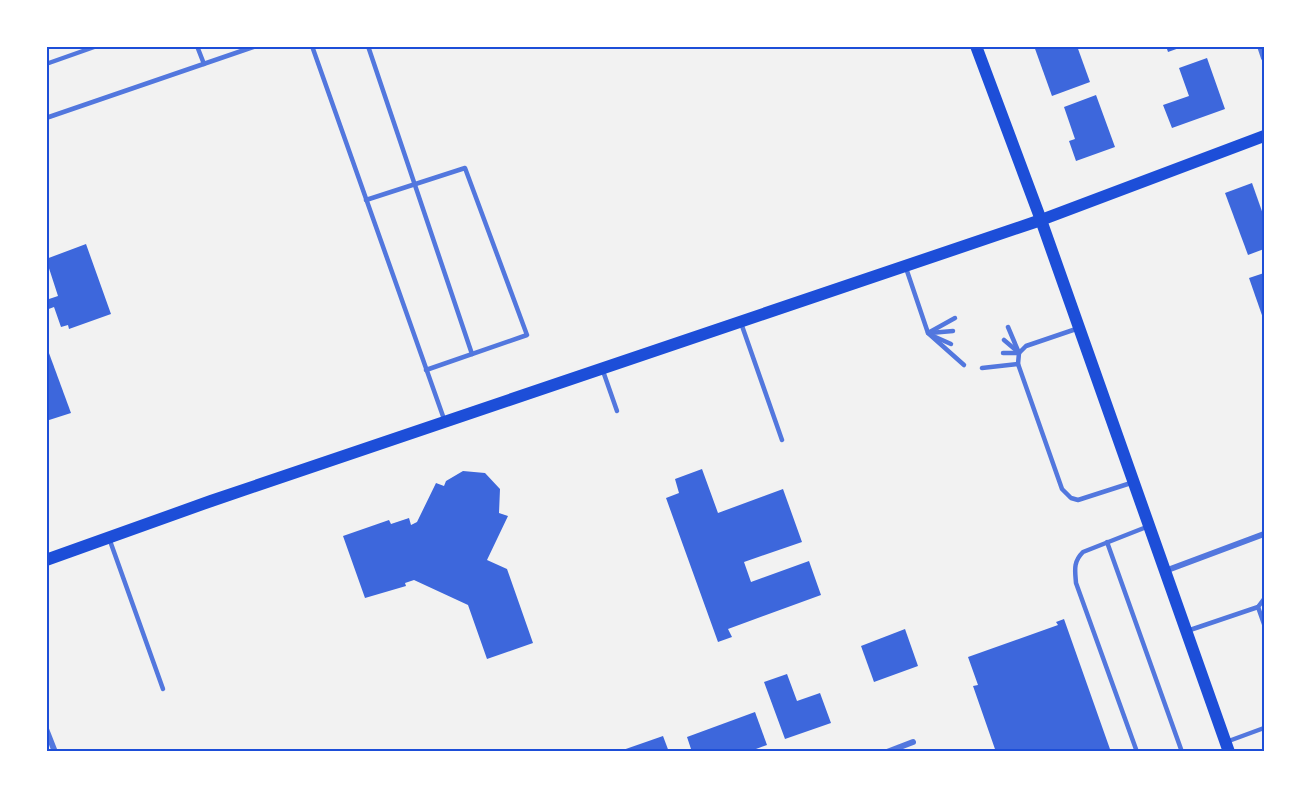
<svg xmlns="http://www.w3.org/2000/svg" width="1311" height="798" viewBox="0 0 1311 798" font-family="Roboto,sans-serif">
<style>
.building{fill:#3d67dc}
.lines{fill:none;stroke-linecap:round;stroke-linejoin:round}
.service{stroke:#5277de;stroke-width:4.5}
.minor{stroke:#5277de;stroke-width:6}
.secondary{stroke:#1d4ed8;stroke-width:12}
.neatline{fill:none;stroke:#1d4ed8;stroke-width:2}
</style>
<rect width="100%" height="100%" fill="#f2f2f2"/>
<g class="building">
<path d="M 1034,46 L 1077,46 L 1090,82 L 1052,96 Z"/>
<path d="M 1166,46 L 1182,46 L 1182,47 L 1168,52 Z"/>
<path d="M 1207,58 L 1225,109 L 1172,128 L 1163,105 L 1189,96 L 1179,68 Z"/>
<path d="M 1096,95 L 1115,147 L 1076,161 L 1069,141 L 1075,139 L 1064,107 Z"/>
<path d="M 1252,183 L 1264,217 L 1264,249 L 1248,255 L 1225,193 Z"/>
<path d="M 86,244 L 111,314 L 69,329 L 68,325 L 61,327 L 54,307 L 46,310 L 46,300 L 58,296 L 46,259 Z"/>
<path d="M 1264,273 L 1264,321 L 1249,278 Z"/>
<path d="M 46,345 L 71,413 L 46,421 Z"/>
<path d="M 702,469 L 718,513 L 783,489 L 802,542 L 744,562 L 751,582 L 809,561 L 821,595 L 728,629 L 732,637 L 718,642 L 666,498 L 679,493 L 675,479 Z"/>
<path d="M 463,471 L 485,473 L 500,489 L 499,513 L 508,516 L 487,560 L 507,569 L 533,643 L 487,659 L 468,605 L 414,580 L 405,583 L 406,586 L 365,598 L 343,536 L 389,520 L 391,524 L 409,518 L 411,525 L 417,522 L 436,483 L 444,486 L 446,481 Z"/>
<path d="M 1064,619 L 1111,752 L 996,752 L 973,686 L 978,685 L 968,657 L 1058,625 L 1056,622 Z"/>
<path d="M 905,629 L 918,666 L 874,682 L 861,646 Z"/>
<path d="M 787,674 L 797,701 L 820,693 L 831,723 L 785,739 L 764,682 Z"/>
<path d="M 755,712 L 767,745 L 748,752 L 692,752 L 687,737 Z"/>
<path d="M 663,736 L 669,752 L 620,752 L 620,751 Z"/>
</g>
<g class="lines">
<g class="service">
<path d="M 197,46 L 204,64"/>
<path d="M 312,46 L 444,419"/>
<path d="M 368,46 L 472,354"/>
<path d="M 46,64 L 97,46"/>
<path d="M 46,118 L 256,46"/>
<path d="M 366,200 L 465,168 L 527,335 L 426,370"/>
<path d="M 906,268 L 928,333 L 964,365"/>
<path d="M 741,323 L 782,440"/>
<path d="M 1008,327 L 1019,353"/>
<path d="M 1079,328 L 1026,346 L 1019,353 L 1018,364 L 1062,489 L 1071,498 L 1078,500 L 1134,482"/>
<path d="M 928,333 L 955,318"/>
<path d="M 930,333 L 953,331"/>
<path d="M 933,336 L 951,344"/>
<path d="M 1004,340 L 1017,351"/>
<path d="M 1003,353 L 1018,353"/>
<path d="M 982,368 L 1018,364"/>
<path d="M 603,371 L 617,411"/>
<path d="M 109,538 L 163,689"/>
<path d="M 1107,542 L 1182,752"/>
<path d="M 1258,607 L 1264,599"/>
<path d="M 1187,631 L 1258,607 L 1264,624"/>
<path d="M 1226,742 L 1264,728"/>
<path d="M 1137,752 L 1076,583 C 1075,570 1073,562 1083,552 L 1149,526"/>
</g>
<g class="minor">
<path d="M 1260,46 L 1264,58"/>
<path d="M 1165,571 L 1264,534"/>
<path d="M 46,729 L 55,752"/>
<path d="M 887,752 L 913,742"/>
</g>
<g class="secondary">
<path d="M 976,46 L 1041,220 L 1229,752"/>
<path d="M 46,560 L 211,501 L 1041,220 L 1264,136"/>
</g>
</g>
<rect width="1311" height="798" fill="none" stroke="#ffffff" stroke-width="96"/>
<rect x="48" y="48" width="1215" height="702" class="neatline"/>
</svg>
